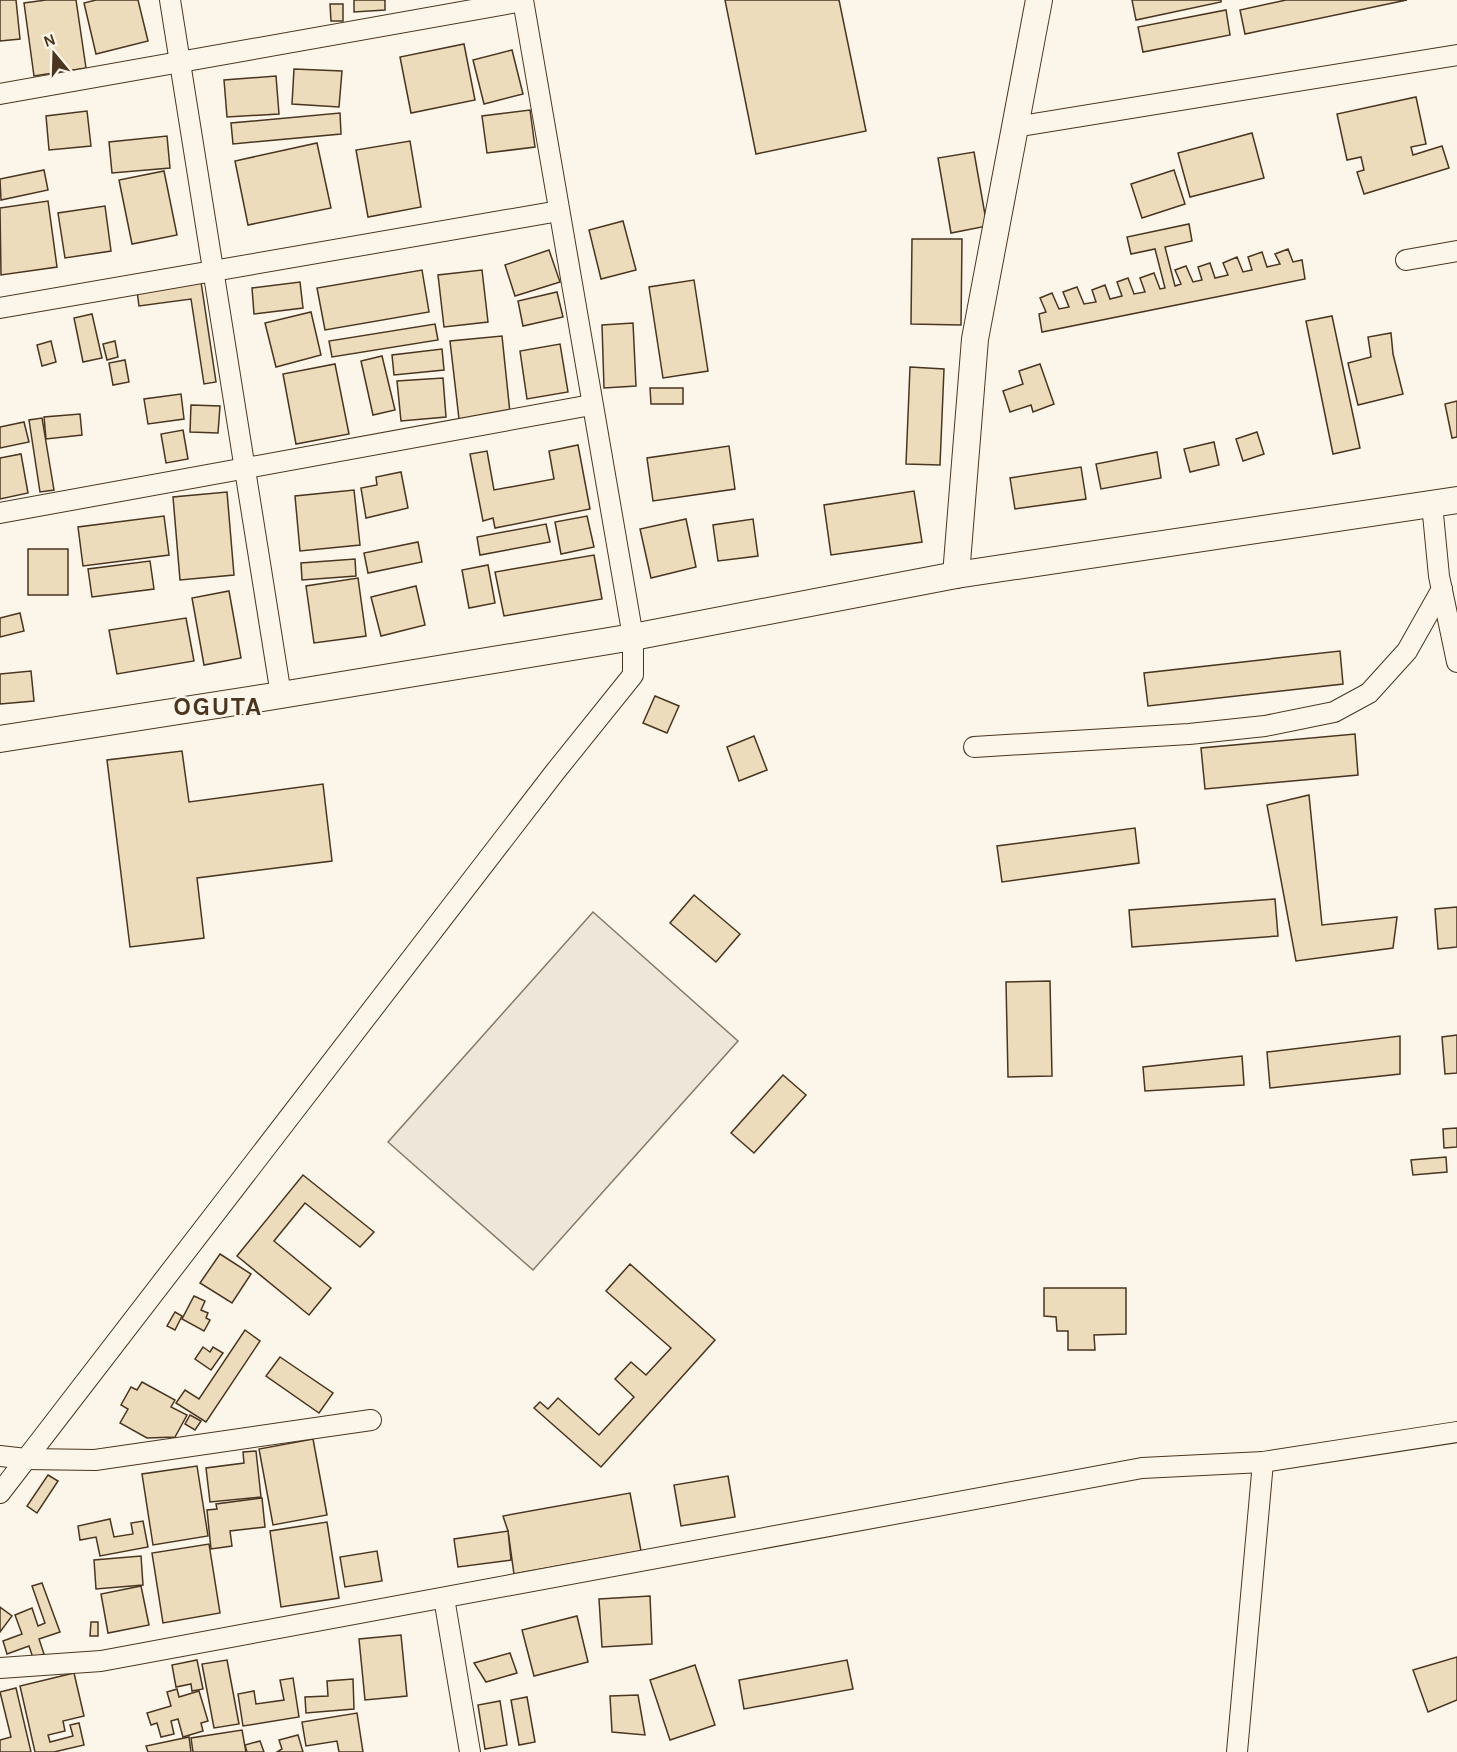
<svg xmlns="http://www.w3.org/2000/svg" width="1457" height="1752" viewBox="0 0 1457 1752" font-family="Karla,sans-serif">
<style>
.green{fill:#ede6d9;stroke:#887966;stroke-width:1.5}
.building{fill:#ecdcbc;stroke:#4a3520;stroke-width:1.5}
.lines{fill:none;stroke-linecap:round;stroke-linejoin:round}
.minor-casing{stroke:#4a3520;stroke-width:22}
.tertiary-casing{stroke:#4a3520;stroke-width:28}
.minor{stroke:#fbf6e9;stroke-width:20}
.tertiary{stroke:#fbf6e9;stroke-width:26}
.labels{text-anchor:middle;stroke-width:4.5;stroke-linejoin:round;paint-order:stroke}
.district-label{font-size:26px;font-weight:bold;letter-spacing:1.5px;fill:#4a3520;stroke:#fbf6e9}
</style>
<rect width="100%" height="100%" fill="#fbf6e9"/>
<path class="green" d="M 593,912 L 738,1041 L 533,1270 L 388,1142 Z"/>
<g class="building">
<path d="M 0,0 L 16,0 L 20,39 L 0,41 Z"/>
<path d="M 46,0 L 76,0 L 86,68 L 34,76 L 24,3 Z"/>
<path d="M 96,0 L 138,0 L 148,41 L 96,54 L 84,3 Z"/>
<path d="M 354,0 L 385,0 L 385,10 L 354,12 Z"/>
<path d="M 725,0 L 839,0 L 866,131 L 756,154 Z"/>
<path d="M 1132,0 L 1221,0 L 1221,2 L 1136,20 Z"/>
<path d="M 1286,0 L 1407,0 L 1245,34 L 1240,10 Z"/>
<path d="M 330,4 L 343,4 L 343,21 L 331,21 Z"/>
<path d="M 1226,10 L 1230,35 L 1143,52 L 1138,27 Z"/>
<path d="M 464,44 L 475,100 L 411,113 L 400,57 Z"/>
<path d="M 512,50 L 523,94 L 484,104 L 473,60 Z"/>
<path d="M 294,69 L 342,71 L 339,107 L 292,104 Z"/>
<path d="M 276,76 L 279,114 L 227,117 L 224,80 Z"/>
<path d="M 1416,97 L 1426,144 L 1411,147 L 1413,155 L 1442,146 L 1449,168 L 1364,194 L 1357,172 L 1364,170 L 1361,157 L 1347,160 L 1337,114 Z"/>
<path d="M 530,110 L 535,147 L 487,153 L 482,116 Z"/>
<path d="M 87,111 L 91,146 L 49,150 L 46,116 Z"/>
<path d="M 340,113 L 341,134 L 233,144 L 231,123 Z"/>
<path d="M 1252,133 L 1264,178 L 1190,197 L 1178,153 Z"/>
<path d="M 167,136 L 170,168 L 112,173 L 109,142 Z"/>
<path d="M 410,141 L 421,207 L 368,217 L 356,150 Z"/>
<path d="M 317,143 L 331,208 L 248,225 L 235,161 Z"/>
<path d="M 974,152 L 987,226 L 951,233 L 938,158 Z"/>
<path d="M 44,170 L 48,190 L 1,200 L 0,179 Z"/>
<path d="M 1174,170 L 1185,204 L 1142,218 L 1131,184 Z"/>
<path d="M 164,171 L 177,235 L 132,244 L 119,180 Z"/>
<path d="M 48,201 L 57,267 L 1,275 L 0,208 Z"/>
<path d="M 105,206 L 111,251 L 65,258 L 58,213 Z"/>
<path d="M 623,221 L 636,270 L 601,279 L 589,230 Z"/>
<path d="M 1189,224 L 1192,241 L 1165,247 L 1175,286 L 1181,284 L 1175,270 L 1186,266 L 1193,282 L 1202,280 L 1198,267 L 1210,263 L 1215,278 L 1228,275 L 1223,263 L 1237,257 L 1243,272 L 1252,270 L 1248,257 L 1262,252 L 1267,267 L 1280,264 L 1275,254 L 1288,249 L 1293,262 L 1302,260 L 1305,279 L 1042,332 L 1039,314 L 1046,312 L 1040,298 L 1052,293 L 1059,309 L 1069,307 L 1063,292 L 1077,287 L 1084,304 L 1096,302 L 1092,290 L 1105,285 L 1110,299 L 1122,296 L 1117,282 L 1128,278 L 1134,294 L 1145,292 L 1140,278 L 1154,273 L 1160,289 L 1165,288 L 1155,249 L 1131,254 L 1127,237 Z"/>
<path d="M 912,239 L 962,239 L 961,325 L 911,324 Z"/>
<path d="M 549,250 L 560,282 L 515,296 L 505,265 Z"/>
<path d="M 422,270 L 429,312 L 325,330 L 317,288 Z"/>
<path d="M 482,270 L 488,322 L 444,327 L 438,275 Z"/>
<path d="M 694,280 L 708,371 L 663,378 L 649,287 Z"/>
<path d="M 201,282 L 216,382 L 204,384 L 191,299 L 139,306 L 137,291 Z"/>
<path d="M 300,282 L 303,308 L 254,314 L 252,288 Z"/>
<path d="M 557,292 L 563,317 L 523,326 L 518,301 Z"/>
<path d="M 311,312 L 321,355 L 276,367 L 265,323 Z"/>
<path d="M 92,314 L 102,358 L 83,362 L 74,318 Z"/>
<path d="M 1332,316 L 1360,448 L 1333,454 L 1306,321 Z"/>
<path d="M 633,323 L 636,386 L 604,388 L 602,325 Z"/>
<path d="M 435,324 L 438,340 L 332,357 L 329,341 Z"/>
<path d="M 1391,333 L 1393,354 L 1403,394 L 1358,405 L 1348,363 L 1371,357 L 1368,337 Z"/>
<path d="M 502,336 L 510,413 L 459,419 L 450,341 Z"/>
<path d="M 51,341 L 56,362 L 42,366 L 37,345 Z"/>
<path d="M 115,341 L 118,357 L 107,360 L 103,344 Z"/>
<path d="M 560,344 L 568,392 L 527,399 L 520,351 Z"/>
<path d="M 442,349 L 444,370 L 394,375 L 392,355 Z"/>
<path d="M 382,356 L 395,410 L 373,415 L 361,361 Z"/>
<path d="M 125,360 L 129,382 L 113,385 L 109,363 Z"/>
<path d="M 335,364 L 349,434 L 296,444 L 283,374 Z"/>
<path d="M 1040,364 L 1054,404 L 1033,412 L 1031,405 L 1010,412 L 1003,391 L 1023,384 L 1019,371 Z"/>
<path d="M 910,367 L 944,369 L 940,465 L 906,464 Z"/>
<path d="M 443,378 L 446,417 L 401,421 L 397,381 Z"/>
<path d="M 650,388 L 683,388 L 683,404 L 651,404 Z"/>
<path d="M 181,394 L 184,419 L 148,424 L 144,399 Z"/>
<path d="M 1457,401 L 1457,437 L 1452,438 L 1445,404 Z"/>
<path d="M 191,405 L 220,406 L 218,433 L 190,432 Z"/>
<path d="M 80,414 L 82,435 L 46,439 L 44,417 Z"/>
<path d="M 42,418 L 54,490 L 40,492 L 29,420 Z"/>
<path d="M 24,422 L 29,442 L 0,448 L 0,427 Z"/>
<path d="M 183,430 L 188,459 L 166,463 L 161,434 Z"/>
<path d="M 1257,432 L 1264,454 L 1243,461 L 1236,439 Z"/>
<path d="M 1214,442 L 1219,465 L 1190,472 L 1184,449 Z"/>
<path d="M 578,445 L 590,509 L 495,528 L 493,518 L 483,521 L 470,454 L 487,451 L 494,490 L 554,479 L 549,451 Z"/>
<path d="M 729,446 L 735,489 L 653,501 L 647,458 Z"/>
<path d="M 1157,452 L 1161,478 L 1101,489 L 1096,464 Z"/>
<path d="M 21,454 L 28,493 L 0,499 L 0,458 Z"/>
<path d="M 1081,467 L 1086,499 L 1015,509 L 1010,478 Z"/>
<path d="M 401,472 L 408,508 L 366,518 L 361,488 L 377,485 L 376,477 Z"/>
<path d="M 354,490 L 360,545 L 300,551 L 295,496 Z"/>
<path d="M 914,491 L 922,542 L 831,555 L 824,505 Z"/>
<path d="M 227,492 L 234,575 L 180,580 L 173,497 Z"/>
<path d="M 164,516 L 169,555 L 83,566 L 78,527 Z"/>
<path d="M 587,516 L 594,547 L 561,554 L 555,522 Z"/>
<path d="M 686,519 L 696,567 L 651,578 L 640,529 Z"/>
<path d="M 753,519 L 758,556 L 718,561 L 713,525 Z"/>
<path d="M 546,524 L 550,542 L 480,555 L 477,537 Z"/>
<path d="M 418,542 L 422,562 L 368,573 L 364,553 Z"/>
<rect x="28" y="549" width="40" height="46"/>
<path d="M 594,555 L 602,599 L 504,616 L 495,572 Z"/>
<path d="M 355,559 L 356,576 L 302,580 L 301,563 Z"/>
<path d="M 150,561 L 154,589 L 92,597 L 88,569 Z"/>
<path d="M 488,565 L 495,603 L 469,608 L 462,570 Z"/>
<path d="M 358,578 L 366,636 L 314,643 L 306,586 Z"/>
<path d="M 416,586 L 425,625 L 381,636 L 371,597 Z"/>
<path d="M 229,591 L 241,658 L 204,665 L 192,598 Z"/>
<path d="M 20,613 L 24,631 L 0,637 L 0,618 Z"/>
<path d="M 186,618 L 194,661 L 117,674 L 109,630 Z"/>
<path d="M 1340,651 L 1343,684 L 1148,706 L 1144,673 Z"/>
<path d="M 31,671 L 34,701 L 0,704 L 0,674 Z"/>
<path d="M 655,696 L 679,706 L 667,733 L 643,723 Z"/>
<path d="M 1355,734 L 1358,775 L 1205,789 L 1201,748 Z"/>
<path d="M 754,736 L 767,770 L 739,781 L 727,747 Z"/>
<path d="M 182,751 L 189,802 L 323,784 L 332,861 L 197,878 L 204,938 L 130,947 L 107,760 Z"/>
<path d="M 1309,795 L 1322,925 L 1397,917 L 1393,948 L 1296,961 L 1267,805 Z"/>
<path d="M 1135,828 L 1139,863 L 1002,882 L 997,846 Z"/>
<path d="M 694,895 L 740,934 L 716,962 L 670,923 Z"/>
<path d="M 1275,899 L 1278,936 L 1132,947 L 1129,910 Z"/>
<path d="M 1457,907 L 1457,947 L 1438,949 L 1435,909 Z"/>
<path d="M 1050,981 L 1052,1076 L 1008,1077 L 1006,982 Z"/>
<path d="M 1457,1035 L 1457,1073 L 1445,1074 L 1442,1037 Z"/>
<path d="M 1400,1036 L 1400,1074 L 1270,1088 L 1267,1052 Z"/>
<path d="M 1242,1056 L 1244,1085 L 1145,1091 L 1143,1067 Z"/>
<path d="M 783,1075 L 806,1095 L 754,1153 L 731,1133 Z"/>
<path d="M 1457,1128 L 1457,1147 L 1444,1148 L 1443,1129 Z"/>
<path d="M 1446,1157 L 1447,1172 L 1413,1175 L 1411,1160 Z"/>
<path d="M 303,1175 L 374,1232 L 360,1247 L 305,1203 L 274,1241 L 331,1288 L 309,1315 L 237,1256 Z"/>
<path d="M 220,1254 L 251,1274 L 232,1303 L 200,1283 Z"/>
<path d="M 630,1264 L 715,1340 L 601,1467 L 534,1408 L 540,1402 L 548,1409 L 558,1398 L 599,1435 L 634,1397 L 615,1379 L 631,1362 L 646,1375 L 671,1348 L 606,1291 Z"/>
<path d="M 1044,1288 L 1126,1288 L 1126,1334 L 1094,1335 L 1095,1350 L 1068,1350 L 1068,1331 L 1057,1331 L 1056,1317 L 1044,1316 Z"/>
<path d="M 194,1296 L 205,1301 L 201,1310 L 208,1313 L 206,1318 L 210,1320 L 204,1331 L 182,1319 Z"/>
<path d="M 175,1312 L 182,1316 L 175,1330 L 167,1326 Z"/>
<path d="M 245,1330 L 260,1341 L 206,1422 L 176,1403 L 185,1390 L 199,1399 Z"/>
<path d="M 203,1347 L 210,1352 L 213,1347 L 223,1353 L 211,1370 L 195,1359 Z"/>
<path d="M 280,1357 L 333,1393 L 319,1413 L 266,1376 Z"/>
<path d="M 142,1382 L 175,1400 L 171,1407 L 187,1415 L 175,1437 L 147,1438 L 120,1423 L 128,1409 L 121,1405 L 131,1387 L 137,1390 Z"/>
<path d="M 190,1415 L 201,1421 L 195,1430 L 185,1424 Z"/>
<path d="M 313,1439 L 327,1515 L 273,1525 L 259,1449 Z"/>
<path d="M 256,1451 L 261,1497 L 210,1502 L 206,1468 L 244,1463 L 243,1452 Z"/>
<path d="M 197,1466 L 208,1536 L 153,1545 L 142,1474 Z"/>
<path d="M 48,1475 L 58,1481 L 37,1513 L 27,1506 Z"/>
<path d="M 728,1476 L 735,1517 L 681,1526 L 674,1485 Z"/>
<path d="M 630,1493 L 641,1551 L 514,1574 L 508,1531 L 503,1516 Z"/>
<path d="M 262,1498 L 265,1527 L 230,1531 L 232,1546 L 211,1549 L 207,1510 L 217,1509 L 216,1504 Z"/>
<path d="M 110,1519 L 114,1537 L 133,1534 L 131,1523 L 143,1521 L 148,1547 L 100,1556 L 96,1537 L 80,1540 L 78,1526 Z"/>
<path d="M 327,1522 L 339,1598 L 281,1607 L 270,1531 Z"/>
<path d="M 508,1531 L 511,1560 L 458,1567 L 454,1539 Z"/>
<path d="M 209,1544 L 220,1613 L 163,1623 L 152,1553 Z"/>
<path d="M 377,1551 L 382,1581 L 345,1587 L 340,1557 Z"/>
<path d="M 141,1556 L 143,1585 L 96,1589 L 94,1560 Z"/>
<path d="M 42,1583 L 60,1632 L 39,1639 L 44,1654 L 33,1658 L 29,1646 L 7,1654 L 3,1641 L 22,1634 L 15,1615 L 32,1608 L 38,1626 L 45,1623 L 32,1586 Z"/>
<path d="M 141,1586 L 149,1625 L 108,1633 L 101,1594 Z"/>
<path d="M 650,1596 L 652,1644 L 602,1647 L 599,1599 Z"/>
<path d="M 0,1607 L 12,1616 L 0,1632 Z"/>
<path d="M 577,1616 L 588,1662 L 534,1676 L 522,1630 Z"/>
<path d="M 91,1622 L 98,1622 L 98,1636 L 90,1636 Z"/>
<path d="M 401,1635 L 407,1696 L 365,1700 L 359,1639 Z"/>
<path d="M 510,1653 L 517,1673 L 486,1682 L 474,1663 Z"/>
<path d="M 1457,1657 L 1457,1700 L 1428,1712 L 1413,1670 Z"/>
<path d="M 197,1660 L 203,1689 L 192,1691 L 191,1684 L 176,1687 L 172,1665 Z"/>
<path d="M 227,1660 L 239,1724 L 214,1728 L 202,1664 Z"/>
<path d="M 847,1660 L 853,1689 L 744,1709 L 739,1680 Z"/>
<path d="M 695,1665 L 715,1725 L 670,1740 L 650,1680 Z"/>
<path d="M 74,1673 L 84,1716 L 63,1721 L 65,1731 L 48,1735 L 50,1742 L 73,1736 L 70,1725 L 79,1723 L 84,1745 L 54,1752 L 35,1752 L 20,1686 Z"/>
<path d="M 293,1678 L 299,1717 L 243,1726 L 238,1694 L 254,1691 L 256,1704 L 284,1700 L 280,1680 Z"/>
<path d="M 353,1679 L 354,1709 L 306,1713 L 305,1697 L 328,1696 L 327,1681 Z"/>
<path d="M 16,1688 L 31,1752 L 0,1752 L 0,1740 L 11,1737 L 0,1692 Z"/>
<path d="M 177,1689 L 179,1697 L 199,1691 L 208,1721 L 201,1723 L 203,1731 L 183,1737 L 178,1719 L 171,1721 L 174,1734 L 161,1737 L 157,1723 L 151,1725 L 147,1713 L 171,1706 L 167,1692 Z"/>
<path d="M 638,1695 L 645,1735 L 612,1732 L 610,1696 Z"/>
<path d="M 527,1697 L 535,1742 L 519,1745 L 511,1700 Z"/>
<path d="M 500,1701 L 507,1745 L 485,1749 L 478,1705 Z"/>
<path d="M 357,1713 L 363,1752 L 339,1752 L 337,1741 L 306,1746 L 302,1722 Z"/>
<path d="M 242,1730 L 246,1752 L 193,1752 L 191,1738 Z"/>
<path d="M 298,1735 L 303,1752 L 277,1752 L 282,1749 L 279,1740 Z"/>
<path d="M 189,1737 L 191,1752 L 148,1752 L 146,1746 Z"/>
<path d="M 260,1741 L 264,1752 L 247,1752 L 245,1745 Z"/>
</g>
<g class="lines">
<defs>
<g id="minor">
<path d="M 170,0 L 281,695"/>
<path d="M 0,94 L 523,1"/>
<path d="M 1015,127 L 1457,55"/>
<path d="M 1406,260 L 1457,251"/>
<path d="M 0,308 L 559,211"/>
<path d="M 1432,504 L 1439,576 L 1457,662"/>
<path d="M 0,513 L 591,405"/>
<path d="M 974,747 L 1189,734 L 1265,726 L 1334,712 L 1369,693 L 1407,651 L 1442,589"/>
<path d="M 0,1456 L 26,1459 L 95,1460 L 371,1420"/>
<path d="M 0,1493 L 555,772 L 633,675 L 633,637 L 523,0"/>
<path d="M 444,1598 L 470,1752"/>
<path d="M 0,1668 L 101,1661 L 1142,1468 L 1263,1462 L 1457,1432"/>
<path d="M 1237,1752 L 1263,1462"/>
</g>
<g id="tertiary">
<path d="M 956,575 L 975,339 L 1039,0"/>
<path d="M 0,739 L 281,695 L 633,637 L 956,575 L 1457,500"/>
</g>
</defs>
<use href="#minor" class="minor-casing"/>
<use href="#tertiary" class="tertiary-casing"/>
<use href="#minor" class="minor"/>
<use href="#tertiary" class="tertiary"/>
</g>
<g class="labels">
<g class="district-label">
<text x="218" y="715">OGUTA</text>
</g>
</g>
<g transform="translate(54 54) rotate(341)" stroke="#fbf6e9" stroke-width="4.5" paint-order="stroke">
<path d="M0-4.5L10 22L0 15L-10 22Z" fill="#4a3520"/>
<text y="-9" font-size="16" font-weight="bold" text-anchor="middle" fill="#4a3520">N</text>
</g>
</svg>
